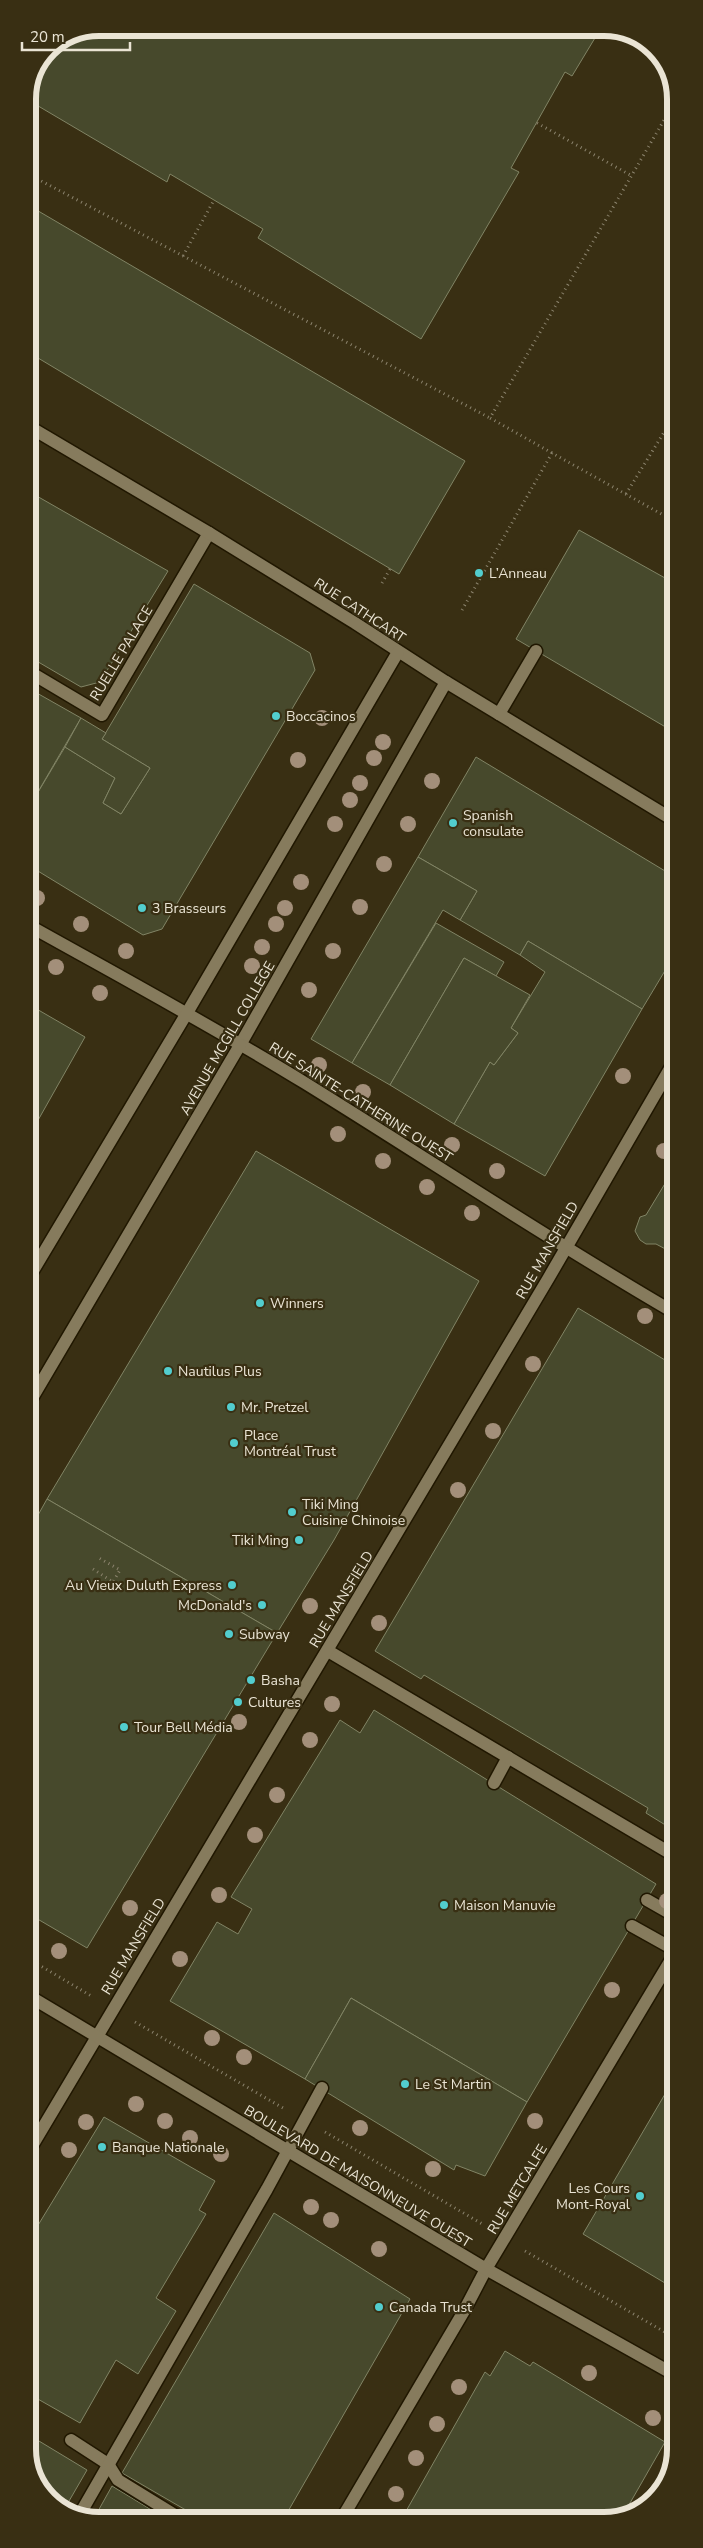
<svg xmlns="http://www.w3.org/2000/svg" width="703" height="2548" viewBox="0 0 703 2548" font-family="'Nunito Sans',sans-serif">
<style>
.building{fill:#47492c;stroke:#818465}
.lines{fill:none;stroke-linecap:round;stroke-linejoin:round}
.service-casing{stroke:#201700;stroke-width:15}
.minor-casing{stroke:#201700;stroke-width:15}
.tertiary-casing{stroke:#201700;stroke-width:15}
.path{stroke:#8c846e;stroke-width:3;stroke-dasharray:1 4;stroke-linecap:butt}
.service{stroke:#867b5d;stroke-width:12}
.minor{stroke:#867b5d;stroke-width:12}
.tertiary{stroke:#867b5d;stroke-width:12}
.tree{fill:#a38f7a}
.poi-dot{fill:#52cdce;stroke:#392f13;stroke-width:2}
.labels{text-anchor:middle;stroke-width:4.5;stroke-linejoin:round;paint-order:stroke}
.poi-label{font-size:14px;fill:#eae4d4;stroke:#392f13;text-anchor:start}
.street-label{font-size:14px;fill:#eae4d4;stroke:#392f13}
.rim{fill:none;stroke:#eae4d4;stroke-width:6}
</style>
<rect width="100%" height="100%" fill="#392f13"/>
<g class="building">
<path d="M 99,28 L 601,28 L 572,76 L 565,72 L 511,168 L 519,172 L 421,339 L 258,238 L 263,229 L 170,174 L 167,182 L 28,100 L 49,48 Z"/>
<path d="M 28,205 L 465,461 L 399,574 L 28,352 Z"/>
<path d="M 28,491 L 168,571 L 100,682 L 81,687 L 28,656 Z"/>
<path d="M 579,530 L 674,583 L 674,732 L 516,639 Z"/>
<path d="M 194,584 L 310,653 L 315,670 L 162,929 L 143,935 L 28,865 L 28,809 L 65,747 L 115,778 L 103,803 L 121,814 L 150,768 L 102,739 Z"/>
<path d="M 28,688 L 81,718 L 28,809 Z"/>
<path d="M 81,718 L 106,733 L 102,739 L 150,768 L 121,814 L 103,803 L 115,778 L 65,747 Z"/>
<path d="M 476,757 L 675,877 L 675,954 L 642,1009 L 528,941 L 520,955 L 460,920 L 477,891 L 418,857 Z"/>
<path d="M 418,857 L 477,891 L 460,920 L 443,910 L 352,1063 L 311,1039 Z"/>
<path d="M 436,923 L 504,962 L 496,976 L 464,958 L 390,1085 L 352,1063 Z"/>
<path d="M 528,941 L 642,1009 L 545,1176 L 454,1124 L 490,1062 L 494,1065 L 518,1033 L 511,1028 L 545,972 L 520,955 Z"/>
<path d="M 464,958 L 530,995 L 511,1028 L 518,1033 L 494,1065 L 490,1062 L 454,1124 L 390,1085 Z"/>
<path d="M 28,1004 L 85,1037 L 28,1138 Z"/>
<path d="M 256,1151 L 479,1281 L 334,1540 L 277,1633 L 47,1499 Z"/>
<path d="M 675,1167 L 675,1246 L 671,1252 L 656,1244 L 646,1244 L 640,1240 L 635,1231 L 640,1217 L 646,1215 Z"/>
<path d="M 578,1308 L 675,1366 L 675,1831 L 646,1813 L 648,1808 L 424,1675 L 421,1679 L 375,1651 Z"/>
<path d="M 47,1499 L 277,1633 L 87,1948 L 29,1914 L 28,1533 Z"/>
<path d="M 374,1710 L 656,1884 L 527,2102 L 351,1998 L 305,2079 L 170,2001 L 217,1922 L 238,1934 L 252,1909 L 231,1897 L 340,1720 L 360,1733 Z"/>
<path d="M 351,1998 L 527,2102 L 485,2176 L 456,2165 L 454,2170 L 305,2079 Z"/>
<path d="M 675,2077 L 675,2289 L 583,2234 Z"/>
<path d="M 104,2117 L 215,2181 L 199,2210 L 206,2214 L 156,2298 L 176,2311 L 138,2374 L 116,2360 L 80,2423 L 29,2394 L 29,2240 Z"/>
<path d="M 274,2213 L 410,2299 L 283,2520 L 203,2520 L 122,2473 Z"/>
<path d="M 505,2351 L 530,2366 L 533,2362 L 665,2442 L 622,2517 L 618,2519 L 401,2520 L 485,2372 L 490,2376 Z"/>
<path d="M 29,2435 L 87,2470 L 65,2508 L 52,2502 L 29,2463 Z"/>
<path d="M 112,2486 L 168,2520 L 93,2520 Z"/>
</g>
<g class="lines">
<defs>
<g id="service">
<path d="M 28,671 L 102,715 L 209,533"/>
<path d="M 499,714 L 536,651"/>
<path d="M 494,1783 L 508,1757"/>
<path d="M 647,1900 L 675,1916"/>
<path d="M 632,1926 L 675,1950"/>
<path d="M 71,2440 L 108,2464 L 118,2480 L 183,2520"/>
<path d="M 651,2499 L 654,2493"/>
<path d="M 345,2513 L 355,2520"/>
<path d="M 80,2514 L 267,2189 L 322,2088"/>
</g>
<g id="minor">
<path d="M 28,426 L 209,533 L 355,623 L 446,682 L 675,821"/>
<path d="M 187,1013 L 398,652"/>
<path d="M 240,1045 L 446,682"/>
<path d="M 328,1651 L 675,1856"/>
<path d="M 29,2151 L 548,1279 L 675,1060"/>
<path d="M 341,2520 L 464,2311 L 486,2269 L 675,1953"/>
</g>
<g id="tertiary">
<path d="M 28,925 C 121,977 214,1027 305,1083 C 428,1159 549,1240 675,1313"/>
<path d="M 28,1279 L 187,1013"/>
<path d="M 28,1405 L 240,1045"/>
<path d="M 29,1996 L 486,2269 L 675,2375"/>
</g>
</defs>
<use href="#service" class="service-casing"/>
<use href="#minor" class="minor-casing"/>
<use href="#tertiary" class="tertiary-casing"/>
<g class="path">
<path d="M 537,123 L 632,176"/>
<path d="M 28,174 L 490,418"/>
<path d="M 183,256 L 214,200"/>
<path d="M 552,453 L 490,418 L 674,103"/>
<path d="M 626,494 L 674,416"/>
<path d="M 382,583 L 390,569"/>
<path d="M 462,610 L 552,453 L 674,521"/>
<path d="M 93,1569 L 113,1582 L 120,1570 L 99,1558"/>
<path d="M 29,1959 L 93,1997"/>
<path d="M 135,2022 L 283,2108"/>
<path d="M 325,2132 L 484,2225"/>
<path d="M 525,2251 L 675,2338"/>
</g>
<use href="#service" class="service"/>
<use href="#minor" class="minor"/>
<use href="#tertiary" class="tertiary"/>
</g>
<g class="tree">
<circle cx="322" cy="718" r="8"/>
<circle cx="383" cy="742" r="8"/>
<circle cx="374" cy="758" r="8"/>
<circle cx="298" cy="760" r="8"/>
<circle cx="432" cy="781" r="8"/>
<circle cx="360" cy="783" r="8"/>
<circle cx="350" cy="800" r="8"/>
<circle cx="335" cy="824" r="8"/>
<circle cx="408" cy="824" r="8"/>
<circle cx="384" cy="864" r="8"/>
<circle cx="301" cy="882" r="8"/>
<circle cx="37" cy="898" r="8"/>
<circle cx="360" cy="907" r="8"/>
<circle cx="285" cy="908" r="8"/>
<circle cx="81" cy="924" r="8"/>
<circle cx="276" cy="924" r="8"/>
<circle cx="262" cy="947" r="8"/>
<circle cx="126" cy="951" r="8"/>
<circle cx="333" cy="951" r="8"/>
<circle cx="252" cy="966" r="8"/>
<circle cx="56" cy="967" r="8"/>
<circle cx="309" cy="990" r="8"/>
<circle cx="100" cy="993" r="8"/>
<circle cx="319" cy="1065" r="8"/>
<circle cx="623" cy="1076" r="8"/>
<circle cx="363" cy="1092" r="8"/>
<circle cx="338" cy="1134" r="8"/>
<circle cx="452" cy="1145" r="8"/>
<circle cx="664" cy="1151" r="8"/>
<circle cx="383" cy="1161" r="8"/>
<circle cx="497" cy="1171" r="8"/>
<circle cx="427" cy="1187" r="8"/>
<circle cx="472" cy="1213" r="8"/>
<circle cx="645" cy="1316" r="8"/>
<circle cx="533" cy="1364" r="8"/>
<circle cx="493" cy="1431" r="8"/>
<circle cx="458" cy="1490" r="8"/>
<circle cx="310" cy="1606" r="8"/>
<circle cx="379" cy="1623" r="8"/>
<circle cx="332" cy="1704" r="8"/>
<circle cx="239" cy="1722" r="8"/>
<circle cx="310" cy="1740" r="8"/>
<circle cx="277" cy="1795" r="8"/>
<circle cx="255" cy="1835" r="8"/>
<circle cx="219" cy="1895" r="8"/>
<circle cx="667" cy="1901" r="8"/>
<circle cx="130" cy="1908" r="8"/>
<circle cx="59" cy="1951" r="8"/>
<circle cx="180" cy="1959" r="8"/>
<circle cx="612" cy="1990" r="8"/>
<circle cx="212" cy="2038" r="8"/>
<circle cx="244" cy="2057" r="8"/>
<circle cx="136" cy="2104" r="8"/>
<circle cx="165" cy="2121" r="8"/>
<circle cx="535" cy="2121" r="8"/>
<circle cx="86" cy="2122" r="8"/>
<circle cx="360" cy="2128" r="8"/>
<circle cx="190" cy="2138" r="8"/>
<circle cx="69" cy="2150" r="8"/>
<circle cx="221" cy="2154" r="8"/>
<circle cx="433" cy="2169" r="8"/>
<circle cx="311" cy="2207" r="8"/>
<circle cx="331" cy="2220" r="8"/>
<circle cx="379" cy="2249" r="8"/>
<circle cx="589" cy="2373" r="8"/>
<circle cx="459" cy="2387" r="8"/>
<circle cx="653" cy="2418" r="8"/>
<circle cx="437" cy="2424" r="8"/>
<circle cx="416" cy="2458" r="8"/>
<circle cx="396" cy="2494" r="8"/>
</g>
<g class="poi-dot">
<circle cx="479" cy="573" r="5"/>
<circle cx="276" cy="716" r="5"/>
<circle cx="453" cy="823" r="5"/>
<circle cx="142" cy="908" r="5"/>
<circle cx="260" cy="1303" r="5"/>
<circle cx="168" cy="1371" r="5"/>
<circle cx="231" cy="1407" r="5"/>
<circle cx="234" cy="1443" r="5"/>
<circle cx="292" cy="1512" r="5"/>
<circle cx="299" cy="1540" r="5"/>
<circle cx="232" cy="1585" r="5"/>
<circle cx="262" cy="1605" r="5"/>
<circle cx="229" cy="1634" r="5"/>
<circle cx="251" cy="1680" r="5"/>
<circle cx="238" cy="1702" r="5"/>
<circle cx="124" cy="1727" r="5"/>
<circle cx="444" cy="1905" r="5"/>
<circle cx="405" cy="2084" r="5"/>
<circle cx="102" cy="2147" r="5"/>
<circle cx="640" cy="2196" r="5"/>
<circle cx="379" cy="2307" r="5"/>
</g>
<g class="labels">
<g class="poi-label">
<text x="489" y="578">L’Anneau</text>
<text x="286" y="721">Boccacinos</text>
<text x="463" y="820">Spanish<tspan x="463" dy="16">consulate</tspan></text>
<text x="152" y="913">3 Brasseurs</text>
<text x="270" y="1308">Winners</text>
<text x="178" y="1376">Nautilus Plus</text>
<text x="241" y="1412">Mr. Pretzel</text>
<text x="244" y="1440">Place<tspan x="244" dy="16">Montréal Trust</tspan></text>
<text x="302" y="1509">Tiki Ming<tspan x="302" dy="16">Cuisine Chinoise</tspan></text>
<text x="289" y="1545" text-anchor="end">Tiki Ming</text>
<text x="222" y="1590" text-anchor="end">Au Vieux Duluth Express</text>
<text x="252" y="1610" text-anchor="end">McDonald's</text>
<text x="239" y="1639">Subway</text>
<text x="261" y="1685">Basha</text>
<text x="248" y="1707">Cultures</text>
<text x="134" y="1732">Tour Bell Média</text>
<text x="454" y="1910">Maison Manuvie</text>
<text x="415" y="2089">Le St Martin</text>
<text x="112" y="2152">Banque Nationale</text>
<text x="630" y="2193" text-anchor="end">Les Cours<tspan x="630" dy="16">Mont-Royal</tspan></text>
<text x="389" y="2312">Canada Trust</text>
</g>
<g class="street-label">
<text transform="translate(360 610) rotate(33)" y="5">RUE CATHCART</text>
<text transform="translate(121 653) rotate(-59)" y="5">RUELLE PALACE</text>
<text transform="translate(227 1038) rotate(-60)" y="5">AVENUE MCGILL COLLEGE</text>
<text transform="translate(361 1102) rotate(32)" y="5">RUE SAINTE-CATHERINE OUEST</text>
<text transform="translate(547 1250) rotate(-60)" y="5">RUE MANSFIELD</text>
<text transform="translate(341 1599) rotate(-59)" y="5">RUE MANSFIELD</text>
<text transform="translate(133 1946) rotate(-59)" y="5">RUE MANSFIELD</text>
<text transform="translate(358 2176) rotate(31)" y="5">BOULEVARD DE MAISONNEUVE OUEST</text>
<text transform="translate(517 2189) rotate(-59)" y="5">RUE METCALFE</text>
</g>
</g>
<path d="M0 0H703V2548H0ZM99 36H604A63 63 0 0 1 667 99V2449A63 63 0 0 1 604 2512H99A63 63 0 0 1 36 2449V99A63 63 0 0 1 99 36Z" fill="#392f13" fill-rule="evenodd"/>
<path class="rim" d="M99 36H604A63 63 0 0 1 667 99V2449A63 63 0 0 1 604 2512H99A63 63 0 0 1 36 2449V99A63 63 0 0 1 99 36Z"/>
<path d="M22 42v8h108v-8" fill="none" stroke="#eae4d4" stroke-width="2.5"/>
<text x="30" y="42" font-size="15" fill="#eae4d4" stroke="#392f13" stroke-width="4" paint-order="stroke">20 m</text>
</svg>
